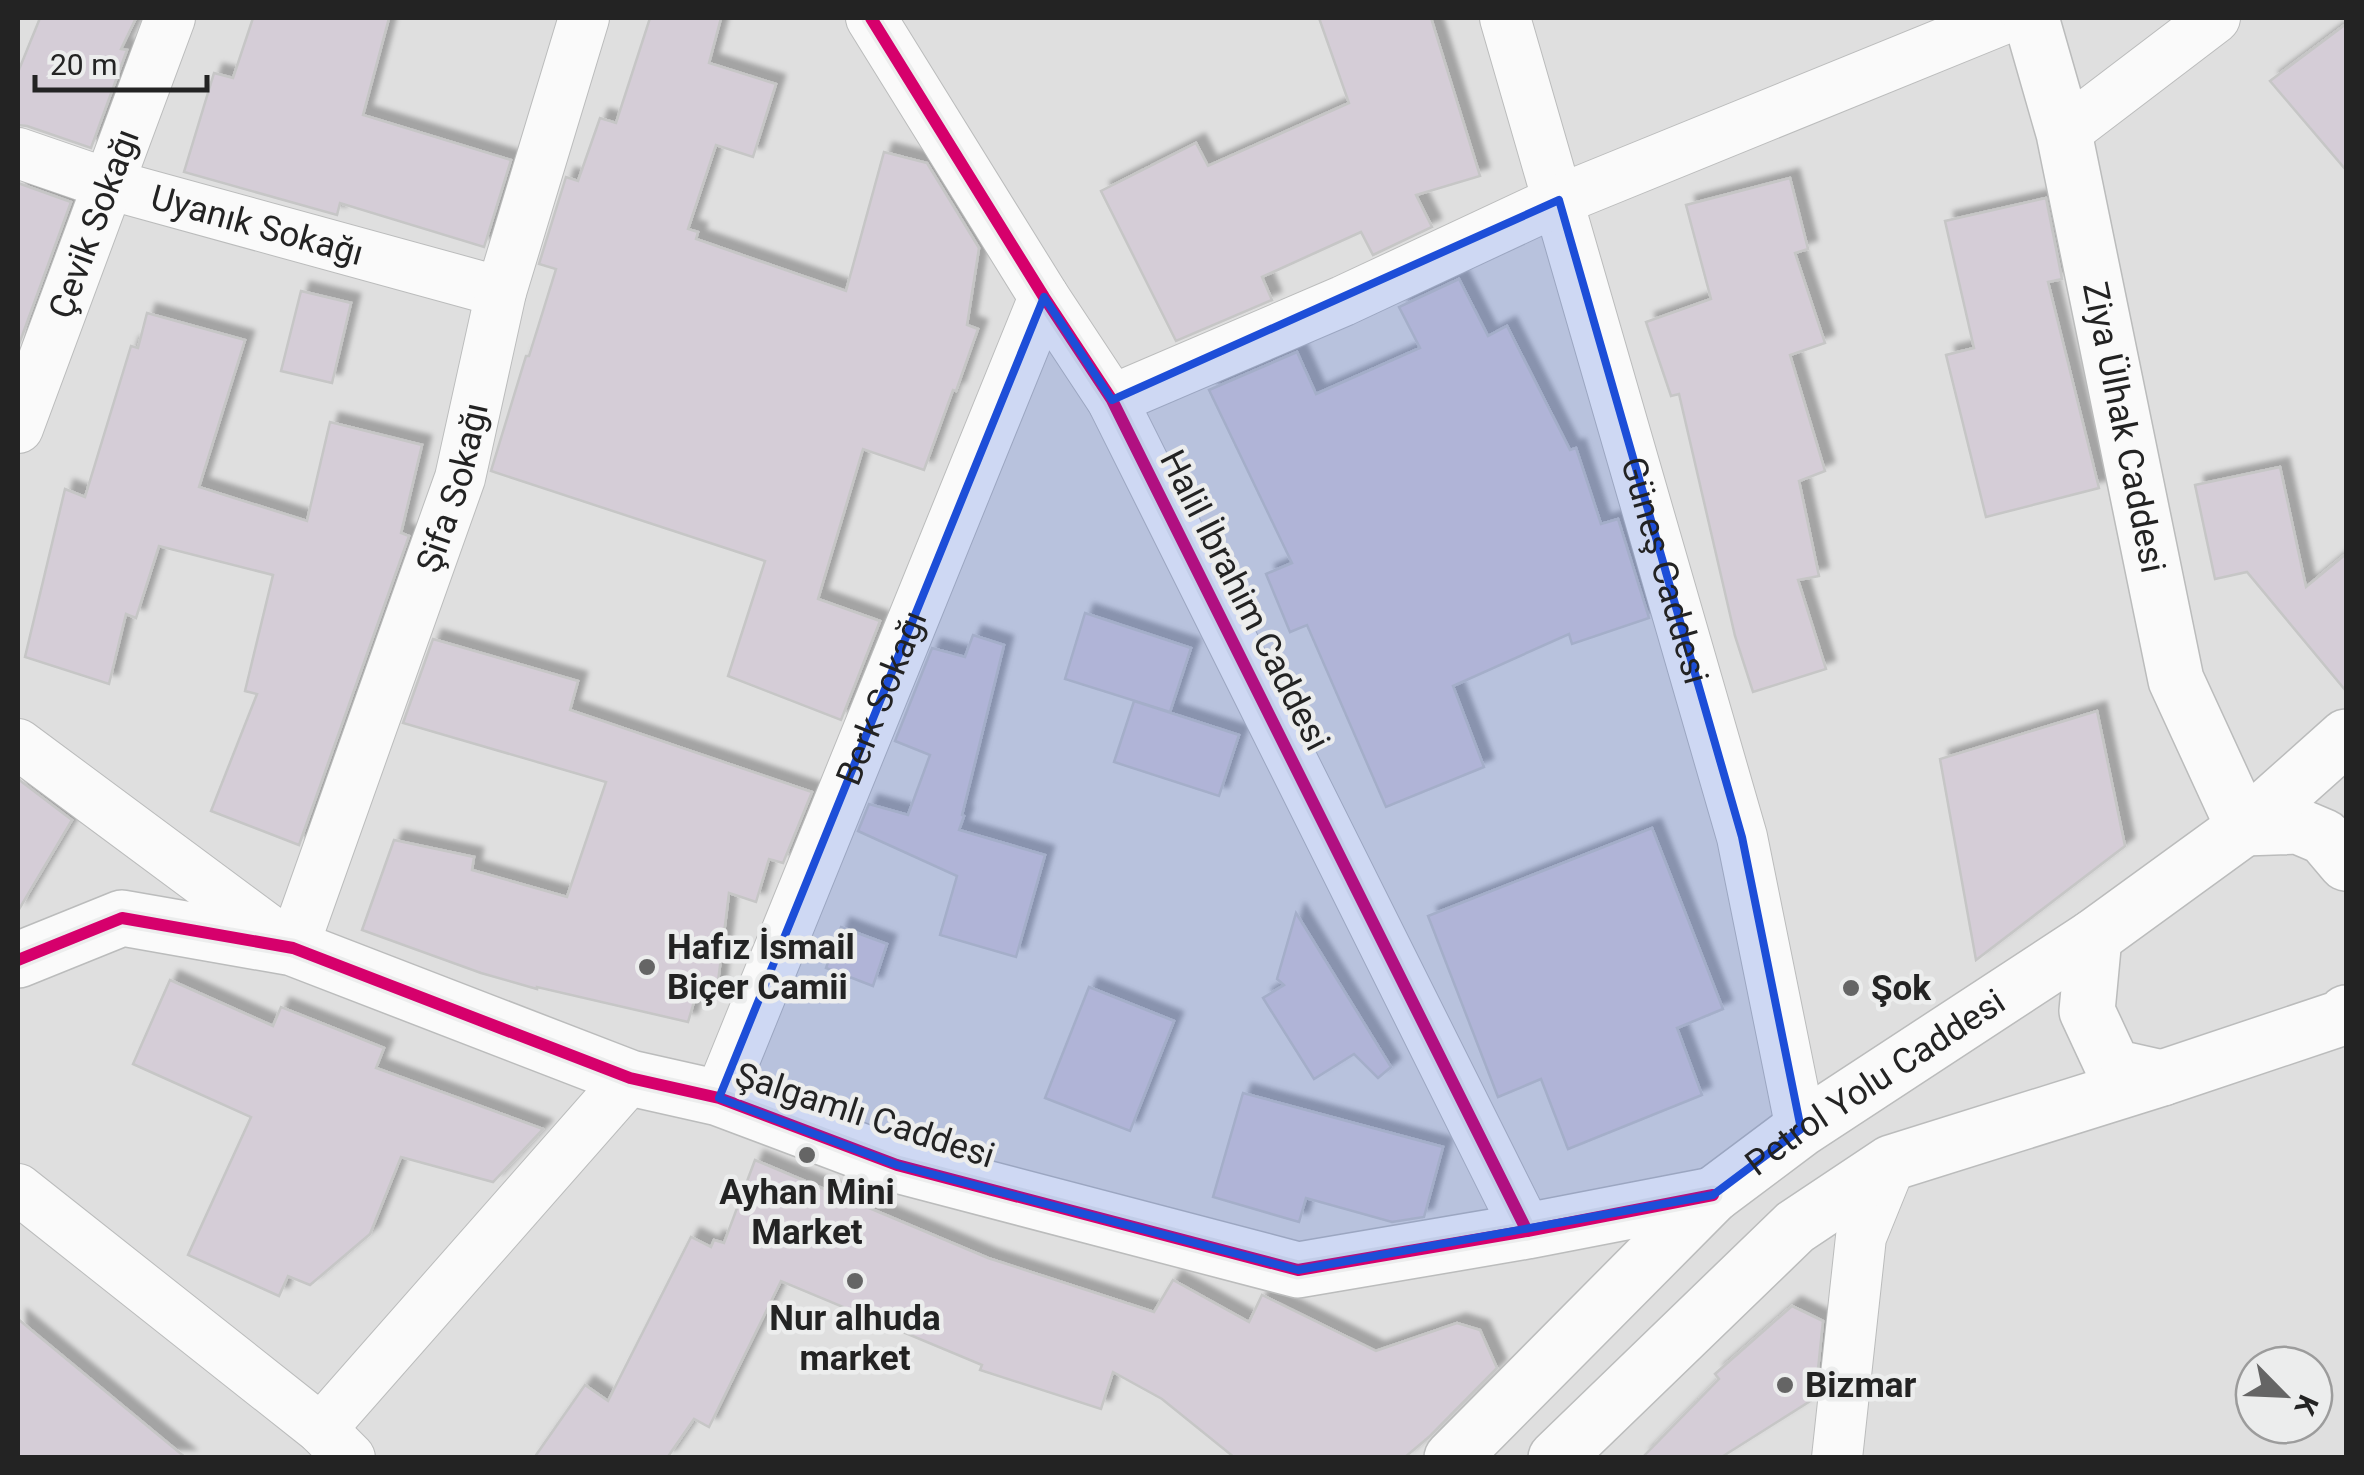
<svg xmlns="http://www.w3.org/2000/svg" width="2364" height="1475" viewBox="0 0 2364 1475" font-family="Roboto,sans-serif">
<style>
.building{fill:#d5cdd7;stroke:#c6c6c6;stroke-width:2.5;filter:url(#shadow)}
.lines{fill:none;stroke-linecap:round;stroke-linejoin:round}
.street-casing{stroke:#bbbcbc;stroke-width:52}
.secondary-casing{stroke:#bbbcbc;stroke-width:58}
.street{stroke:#fafafa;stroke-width:50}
.secondary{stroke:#fafafa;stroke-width:55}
.cycleway-casing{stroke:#eceded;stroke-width:19}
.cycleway{stroke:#d6006c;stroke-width:12}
.marked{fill:#1d4ed8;fill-opacity:0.2;stroke:#1d4ed8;stroke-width:8;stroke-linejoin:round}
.poi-dot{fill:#656565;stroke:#eceded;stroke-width:4}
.labels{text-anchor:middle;stroke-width:9;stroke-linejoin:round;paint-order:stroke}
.street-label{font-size:35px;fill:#232323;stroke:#eceded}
.poi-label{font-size:35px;font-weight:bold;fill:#232323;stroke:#eceded;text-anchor:start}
</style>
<defs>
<filter id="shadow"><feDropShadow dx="9" dy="-9" stdDeviation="2.5" flood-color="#0004"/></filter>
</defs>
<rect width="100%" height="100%" fill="#dfdfdf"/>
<g class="building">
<path d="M 40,18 L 136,18 L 121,49 L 127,50 L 91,148 L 27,126 L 18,125 L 18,72 Z"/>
<path d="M 253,18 L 389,18 L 363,115 L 511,160 L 484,247 L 340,203 L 337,215 L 184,172 L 214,73 L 233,78 Z"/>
<path d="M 650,18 L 721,18 L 709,63 L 776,84 L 753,157 L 716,145 L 688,229 L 698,232 L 696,239 L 846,291 L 884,152 L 927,163 L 979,248 L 967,325 L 978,329 L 956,391 L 953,390 L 924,470 L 863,449 L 818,599 L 880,621 L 841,720 L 728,676 L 765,561 L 491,471 L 526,356 L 529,356 L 556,269 L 539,264 L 566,177 L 578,181 L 600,118 L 616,123 Z"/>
<path d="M 1319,18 L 1431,18 L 1480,176 L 1416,195 L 1432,227 L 1373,255 L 1361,232 L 1262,277 L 1272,300 L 1176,341 L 1101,191 L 1196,143 L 1208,166 L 1349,103 Z"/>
<path d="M 2346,24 L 2346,170 L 2270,81 Z"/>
<path d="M 1790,178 L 1808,249 L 1795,253 L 1825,343 L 1790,355 L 1825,471 L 1799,481 L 1819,576 L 1798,580 L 1826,669 L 1753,692 L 1735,636 L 1679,394 L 1671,396 L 1646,322 L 1711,299 L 1686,205 Z"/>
<path d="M 18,183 L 71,202 L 18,347 Z"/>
<path d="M 2046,198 L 2062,279 L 2048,282 L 2099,488 L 1986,517 L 1946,355 L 1974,348 L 1945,221 Z"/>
<path d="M 1459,279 L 1488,336 L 1507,326 L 1570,450 L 1576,448 L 1601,524 L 1618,519 L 1649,618 L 1572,644 L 1569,634 L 1453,686 L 1484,767 L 1386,807 L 1307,625 L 1290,632 L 1266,574 L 1292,563 L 1209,390 L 1297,352 L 1316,394 L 1420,348 L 1399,307 Z"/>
<path d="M 301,291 L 351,303 L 332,383 L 281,371 Z"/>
<path d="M 147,313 L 245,340 L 199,487 L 307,521 L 330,422 L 422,445 L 401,533 L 409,536 L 299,845 L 211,811 L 257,694 L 245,691 L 273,575 L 159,546 L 136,618 L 126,614 L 109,684 L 25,657 L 65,489 L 85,497 L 131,346 L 138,348 Z"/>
<path d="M 2280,467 L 2306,587 L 2346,554 L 2346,691 L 2247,572 L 2215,579 L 2195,485 Z"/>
<path d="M 1085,613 L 1191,648 L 1170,712 L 1065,679 Z"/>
<path d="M 973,635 L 1004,645 L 962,815 L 964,816 L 959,830 L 1045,855 L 1016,957 L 940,935 L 957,876 L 858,831 L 869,804 L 908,815 L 930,755 L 895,741 L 932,648 L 965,657 Z"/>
<path d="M 433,639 L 578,681 L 570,710 L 812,792 L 783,863 L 769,859 L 756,902 L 729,893 L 716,998 L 696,995 L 688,1022 L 537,987 L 537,989 L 481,973 L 362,930 L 394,840 L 474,857 L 472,870 L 567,897 L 606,782 L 403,723 Z"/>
<path d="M 1134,701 L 1239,735 L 1219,796 L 1114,762 Z"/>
<path d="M 2097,711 L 2125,846 L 1976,960 L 1940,759 Z"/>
<path d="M 18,779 L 72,820 L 18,911 Z"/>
<path d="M 1652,828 L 1723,1009 L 1677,1028 L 1702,1095 L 1568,1149 L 1541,1079 L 1498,1097 L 1428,916 Z"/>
<path d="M 1296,913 L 1391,1067 L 1378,1078 L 1354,1054 L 1314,1079 L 1263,998 L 1284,985 L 1277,979 Z"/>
<path d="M 841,927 L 887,944 L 873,986 L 826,968 Z"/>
<path d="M 170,980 L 273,1026 L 281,1007 L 384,1048 L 376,1068 L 543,1129 L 493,1182 L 401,1157 L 370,1234 L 310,1285 L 288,1276 L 279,1296 L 188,1255 L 251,1117 L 133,1064 Z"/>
<path d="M 1089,987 L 1174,1021 L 1130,1131 L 1045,1098 Z"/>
<path d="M 1243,1093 L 1443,1147 L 1424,1217 L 1392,1222 L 1306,1198 L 1299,1222 L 1213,1197 Z"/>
<path d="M 755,1160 L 988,1258 L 1154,1312 L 1173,1280 L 1249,1322 L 1262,1295 L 1376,1351 L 1457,1323 L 1480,1330 L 1497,1368 L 1430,1436 L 1404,1458 L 1235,1458 L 1162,1399 L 1113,1372 L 1101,1409 L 980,1370 L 982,1365 L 781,1281 L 709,1427 L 694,1419 L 667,1458 L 534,1458 L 585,1385 L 608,1401 L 691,1237 L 711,1247 L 714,1240 L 724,1243 Z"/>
<path d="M 1792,1306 L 1823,1321 L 1815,1398 L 1720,1458 L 1642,1458 L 1719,1379 L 1715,1374 Z"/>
<path d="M 18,1319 L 186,1458 L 18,1458 Z"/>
</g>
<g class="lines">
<defs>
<g id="street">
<path d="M 871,18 L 1044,297 L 1112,400 L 1527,1231"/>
<path id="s1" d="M 1505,18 L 1742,837 L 1801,1129"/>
<path d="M 2064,133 L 2215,18"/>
<path id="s2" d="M 18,153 L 108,184 L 501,292"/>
<path d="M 1112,400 L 1343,301 L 1559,200 L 2006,18"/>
<path id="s3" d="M 18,428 L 170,18"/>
<path id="s4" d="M 18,744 L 293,948 L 460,478 L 501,292 L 584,18"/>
<path id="s5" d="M 719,1098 L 1044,297"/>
<path d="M 18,1189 L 321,1429 L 350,1458"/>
<path d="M 321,1429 L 630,1078"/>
<path d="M 1837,1458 L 1861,1237 L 1891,1163"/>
</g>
<g id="secondary">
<path id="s6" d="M 2031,18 L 2064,133 L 2176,680 L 2244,828"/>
<path d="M 2244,828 L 2298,826 L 2324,837 L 2346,863"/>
<path d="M 2094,937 L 2087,1011 L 2113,1067 L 2162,1078"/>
<path d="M 18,960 L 122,918 L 293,948 L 630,1078 L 719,1098 L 897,1165 L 1298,1270 L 1527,1231 L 1713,1195"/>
<path id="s7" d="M 1452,1458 L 1713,1195 L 1801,1129 L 2094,937 L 2244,828 L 2346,737"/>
<path d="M 1556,1458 L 1795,1227 L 1891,1163 L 2162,1078 L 2344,1017 L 2346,1013"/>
</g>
</defs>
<use href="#street" class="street-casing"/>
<use href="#secondary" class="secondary-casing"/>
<use href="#street" class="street"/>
<use href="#secondary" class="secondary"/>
<defs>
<g id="cycleway">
<path d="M 871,18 L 1044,297 L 1112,400 L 1527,1231"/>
<path d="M 18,960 L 122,918 L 293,948 L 630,1078 L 719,1098 L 897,1165 L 1298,1270 L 1527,1231 L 1713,1195"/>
</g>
</defs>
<use href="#cycleway" class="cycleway-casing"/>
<use href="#cycleway" class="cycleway"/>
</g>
<path class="marked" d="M 1559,200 L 1742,837 L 1801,1129 L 1713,1195 L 1298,1270 L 897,1165 L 719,1098 L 1044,297 L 1112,400 Z"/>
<g class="poi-dot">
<circle cx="647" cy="967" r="10"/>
<circle cx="1851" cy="988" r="10"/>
<circle cx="807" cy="1155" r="10"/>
<circle cx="855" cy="1281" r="10"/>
<circle cx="1785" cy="1385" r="10"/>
</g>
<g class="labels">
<g class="street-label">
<text dy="12" stroke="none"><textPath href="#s3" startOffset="218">Çevik Sokağı</textPath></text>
<text dy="12" stroke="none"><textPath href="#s2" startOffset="250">Uyanık Sokağı</textPath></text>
<text dy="12" stroke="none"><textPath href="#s6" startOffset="420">Ziya Ülhak Caddesi</textPath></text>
<text dy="12" stroke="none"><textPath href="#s4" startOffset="830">Şifa Sokağı</textPath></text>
<text dy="12" stroke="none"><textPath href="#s1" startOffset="575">Güneş Caddesi</textPath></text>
<text transform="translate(1245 600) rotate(63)" y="12">Halil İbrahim Caddesi</text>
<text dy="12" stroke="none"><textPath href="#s5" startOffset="432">Berk Sokağı</textPath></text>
<text dy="12" stroke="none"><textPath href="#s7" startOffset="568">Petrol Yolu Caddesi</textPath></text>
<text transform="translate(865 1115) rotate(18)" y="12">Şalgamlı Caddesi</text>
</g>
<g class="poi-label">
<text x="667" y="959">Hafız İsmail<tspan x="667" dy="40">Biçer Camii</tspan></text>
<text x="1871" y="1000">Şok</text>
<text x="807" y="1204" text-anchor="middle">Ayhan Mini<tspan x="807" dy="40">Market</tspan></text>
<text x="855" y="1330" text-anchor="middle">Nur alhuda<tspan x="855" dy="40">market</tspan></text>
<text x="1805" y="1397">Bizmar</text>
</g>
</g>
<rect width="2364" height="1475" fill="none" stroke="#232323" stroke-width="40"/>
<g transform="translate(2284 1395) rotate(114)"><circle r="48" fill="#eceded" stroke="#9c9c9c" stroke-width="2.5"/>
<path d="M0-8L18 38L0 25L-18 38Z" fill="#656565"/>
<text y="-15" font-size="28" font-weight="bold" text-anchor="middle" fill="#232323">K</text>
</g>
<path d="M35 75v15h172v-15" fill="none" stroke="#232323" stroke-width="5"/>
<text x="50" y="75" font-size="30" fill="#232323" stroke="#eceded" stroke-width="8" paint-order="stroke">20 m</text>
</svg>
